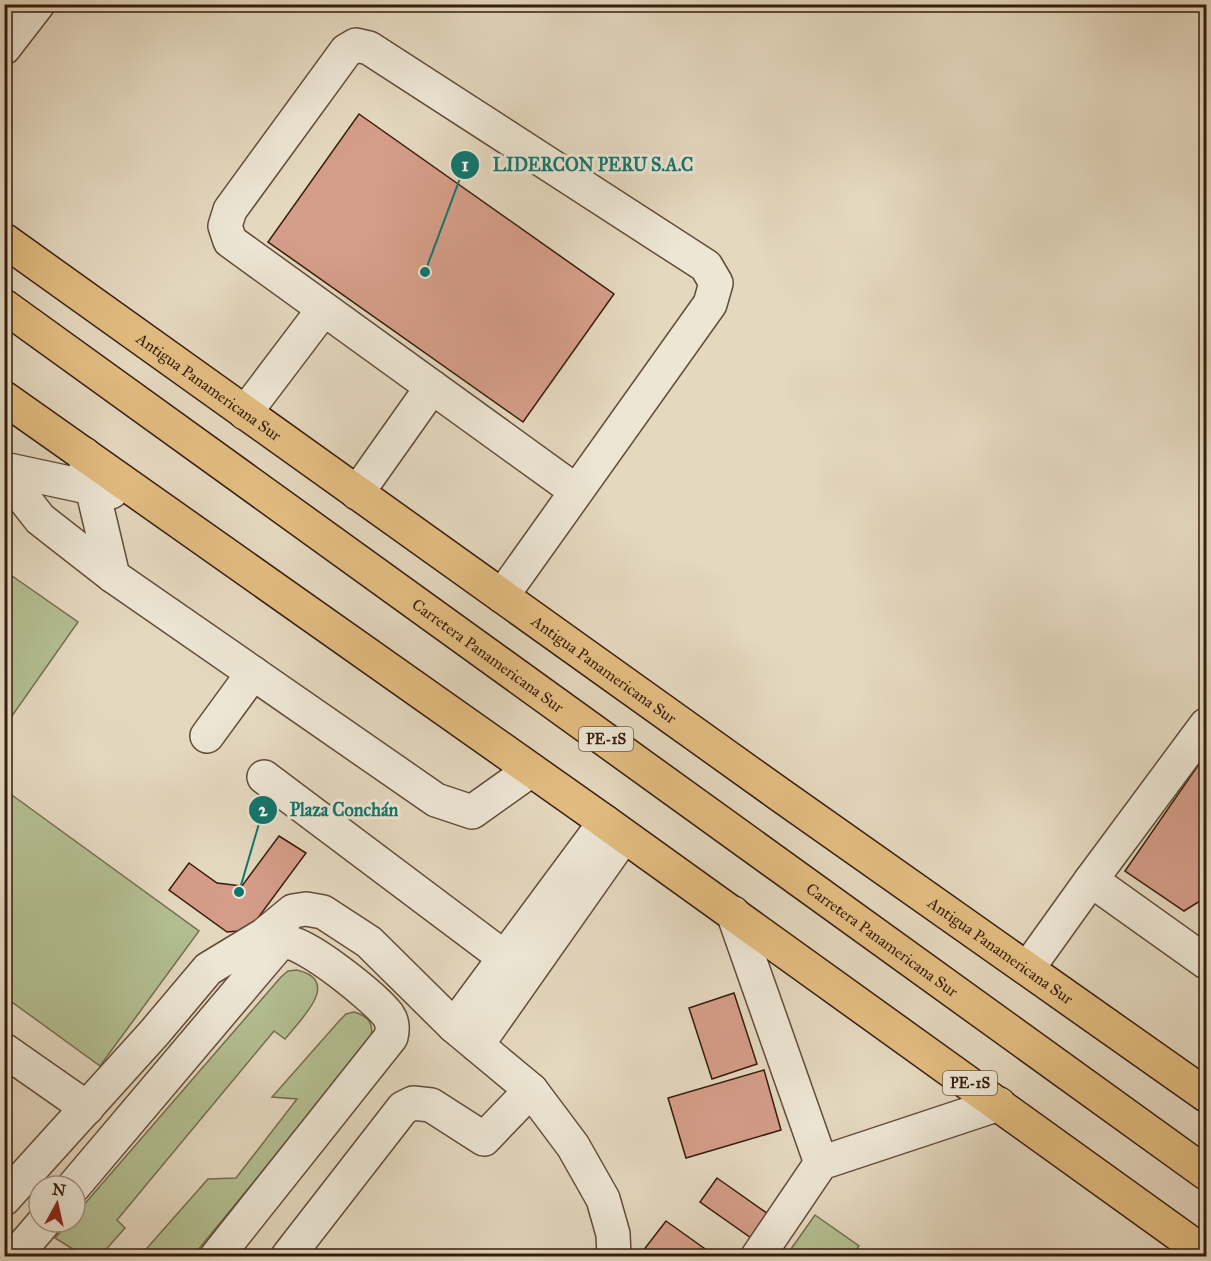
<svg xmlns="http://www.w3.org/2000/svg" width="1211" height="1261" viewBox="0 0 1211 1261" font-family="'IM FELL Great Primer',serif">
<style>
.green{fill:#b3bf92;stroke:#746e4f;stroke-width:1.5}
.building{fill:#d59d89;stroke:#361c0c;stroke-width:1.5}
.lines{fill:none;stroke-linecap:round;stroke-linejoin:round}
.minor-casing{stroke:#624b39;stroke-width:36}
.major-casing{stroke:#361c0c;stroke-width:36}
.highway-casing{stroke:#361c0c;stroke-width:36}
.minor{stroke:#ede6d5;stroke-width:33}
.major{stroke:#e2bc80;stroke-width:33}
.highway{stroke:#e2bc80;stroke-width:33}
.labels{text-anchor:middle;stroke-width:6;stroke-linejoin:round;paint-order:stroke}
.shield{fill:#ede6d5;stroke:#6d5948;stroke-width:1.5}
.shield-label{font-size:15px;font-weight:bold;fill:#361c0c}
.street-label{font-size:16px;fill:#361c0c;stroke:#ede6d5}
.leader{fill:none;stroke:#0f766e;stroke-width:2}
.callout-dot{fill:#0f766e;stroke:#ede6d5;stroke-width:2}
.mark-label{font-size:18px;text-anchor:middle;font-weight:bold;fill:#fff}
.callout-label{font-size:18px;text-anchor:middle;font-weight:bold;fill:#0f766e;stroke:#ede6d5;stroke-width:6;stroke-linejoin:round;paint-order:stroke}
</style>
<rect width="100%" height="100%" fill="#e4d8bf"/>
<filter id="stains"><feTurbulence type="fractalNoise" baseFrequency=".00333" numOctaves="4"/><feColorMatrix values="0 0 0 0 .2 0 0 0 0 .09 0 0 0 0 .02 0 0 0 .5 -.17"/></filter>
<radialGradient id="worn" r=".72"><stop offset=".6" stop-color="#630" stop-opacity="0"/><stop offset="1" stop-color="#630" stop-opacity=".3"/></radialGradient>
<g class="green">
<path d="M 5,571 L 78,622 L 5,726 Z"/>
<path d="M 5,790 L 199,931 L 100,1066 L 5,997 Z"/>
<path d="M 297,970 C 343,981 300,1020 285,1039 L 274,1031 L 117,1220 L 125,1228 L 102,1254 L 99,1256 L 84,1256 L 55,1238 L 69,1222 L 75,1222 L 75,1215 L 281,977 L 288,971 Z"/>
<path d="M 354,1012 C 369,1016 375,1025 370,1040 L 193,1256 L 140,1256 L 208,1179 L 236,1178 L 297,1099 L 272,1097 L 340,1020 L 346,1014 Z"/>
<path d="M 815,1215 L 859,1246 L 851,1256 L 786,1256 Z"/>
</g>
<g class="building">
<path d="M 359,114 L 614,294 L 523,422 L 268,242 Z"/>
<path d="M 1206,754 L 1206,902 L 1203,899 L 1184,911 L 1125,871 Z"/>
<path d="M 279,836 L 306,853 L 249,930 L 227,932 L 169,890 L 189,863 L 217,883 L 242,886 Z"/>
<path d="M 734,993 L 757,1064 L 712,1079 L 689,1008 Z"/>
<path d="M 764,1070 L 781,1130 L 686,1158 L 668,1098 Z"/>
<path d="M 717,1178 L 771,1216 L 754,1240 L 700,1202 Z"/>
<path d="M 666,1221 L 715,1256 L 639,1256 Z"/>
</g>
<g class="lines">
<defs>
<g id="minor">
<path d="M 4,48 L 38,4"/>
<path d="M 245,413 L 323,310"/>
<path d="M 84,454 L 113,576 L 436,800 L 472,812 L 531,770"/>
<path d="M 4,469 L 111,492"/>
<path d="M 4,473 L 40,519 L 113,576"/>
<path d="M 357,493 L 432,387"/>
<path d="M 502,596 L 710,304 L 716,283 L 706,266 L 369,48 L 356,45 L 346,51 L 230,210 L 225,226 L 230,241 L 576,491"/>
<path d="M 207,736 L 253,673"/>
<path d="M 264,777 L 505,958"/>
<path d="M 1091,880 L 1206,962"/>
<path d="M 733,913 L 821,1163"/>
<path d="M 1028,968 L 1091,880 L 1206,725"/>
<path d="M 454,1026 L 605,822"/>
<path d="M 477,1045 L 624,836"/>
<path d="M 4,1050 L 87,1108"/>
<path d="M 74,1186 L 277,946 L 286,942 C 307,943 374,997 388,1015 C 393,1022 393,1029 391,1037 L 217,1256"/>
<path d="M 4,1199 L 155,1032 L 208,969 L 264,935 L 293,911 L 306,909 L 323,912 L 369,942 L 454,1026 L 531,1090 L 573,1146 L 603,1199 L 613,1234 L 614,1256"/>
<path d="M 15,1256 L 44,1222"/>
<path d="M 288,1256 L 403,1108 L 413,1103 L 431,1105 L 484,1139 L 531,1090"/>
<path d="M 758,1256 L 821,1163 L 999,1104"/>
</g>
<g id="major">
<path id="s1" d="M 4,240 L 779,794 L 1206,1095"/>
</g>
<g id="highway">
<path id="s2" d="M 4,306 L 1206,1173"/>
<path d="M 4,398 L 605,822 L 1206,1254"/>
</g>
</defs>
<use href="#minor" class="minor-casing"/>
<use href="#major" class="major-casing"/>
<use href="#highway" class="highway-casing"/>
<use href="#minor" class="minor"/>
<use href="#major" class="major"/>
<use href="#highway" class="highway"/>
</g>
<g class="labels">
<g class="shield">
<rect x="579" y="727" width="54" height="24" rx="4.5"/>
<rect x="943" y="1071" width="54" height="24" rx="4.5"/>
</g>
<g class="shield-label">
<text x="606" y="744">PE-1S</text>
<text x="970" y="1088">PE-1S</text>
</g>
<g class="street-label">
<text dy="6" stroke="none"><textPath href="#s1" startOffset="252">Antigua Panamericana Sur</textPath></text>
<text dy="6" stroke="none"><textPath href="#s2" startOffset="597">Carretera Panamericana Sur</textPath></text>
<text dy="6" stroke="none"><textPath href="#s1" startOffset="738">Antigua Panamericana Sur</textPath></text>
<text dy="6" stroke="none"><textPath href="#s2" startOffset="1083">Carretera Panamericana Sur</textPath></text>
<text dy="6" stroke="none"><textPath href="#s1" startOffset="1224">Antigua Panamericana Sur</textPath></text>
</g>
</g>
<path class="leader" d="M425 272L465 165M239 892L263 810"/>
<g class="callout-dot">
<circle cx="425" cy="272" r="6"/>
<circle cx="239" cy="892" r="6"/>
<circle cx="465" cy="165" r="15"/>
<circle cx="263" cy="810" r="15"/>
</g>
<g class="mark-label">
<text x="465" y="171">1</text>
<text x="263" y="816">2</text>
</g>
<g class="callout-label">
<text x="593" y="171">LIDERCON PERU S.A.C</text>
<text x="344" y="816">Plaza Conchán</text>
</g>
<rect width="1211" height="1261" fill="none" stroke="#e4d8bf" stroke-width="24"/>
<rect x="6" y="6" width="1199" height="1249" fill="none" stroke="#361c0c" stroke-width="3"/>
<rect x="12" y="12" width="1187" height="1237" fill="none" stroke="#361c0c" stroke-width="1.5"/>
<g transform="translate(57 1204) rotate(8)"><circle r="28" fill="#ede6d5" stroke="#a49585" stroke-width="1.5"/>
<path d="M0-4.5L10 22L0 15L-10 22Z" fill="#8f2418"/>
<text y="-9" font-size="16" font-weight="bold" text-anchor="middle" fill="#361c0c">N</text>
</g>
<rect width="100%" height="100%" filter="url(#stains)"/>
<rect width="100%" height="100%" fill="url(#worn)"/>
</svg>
